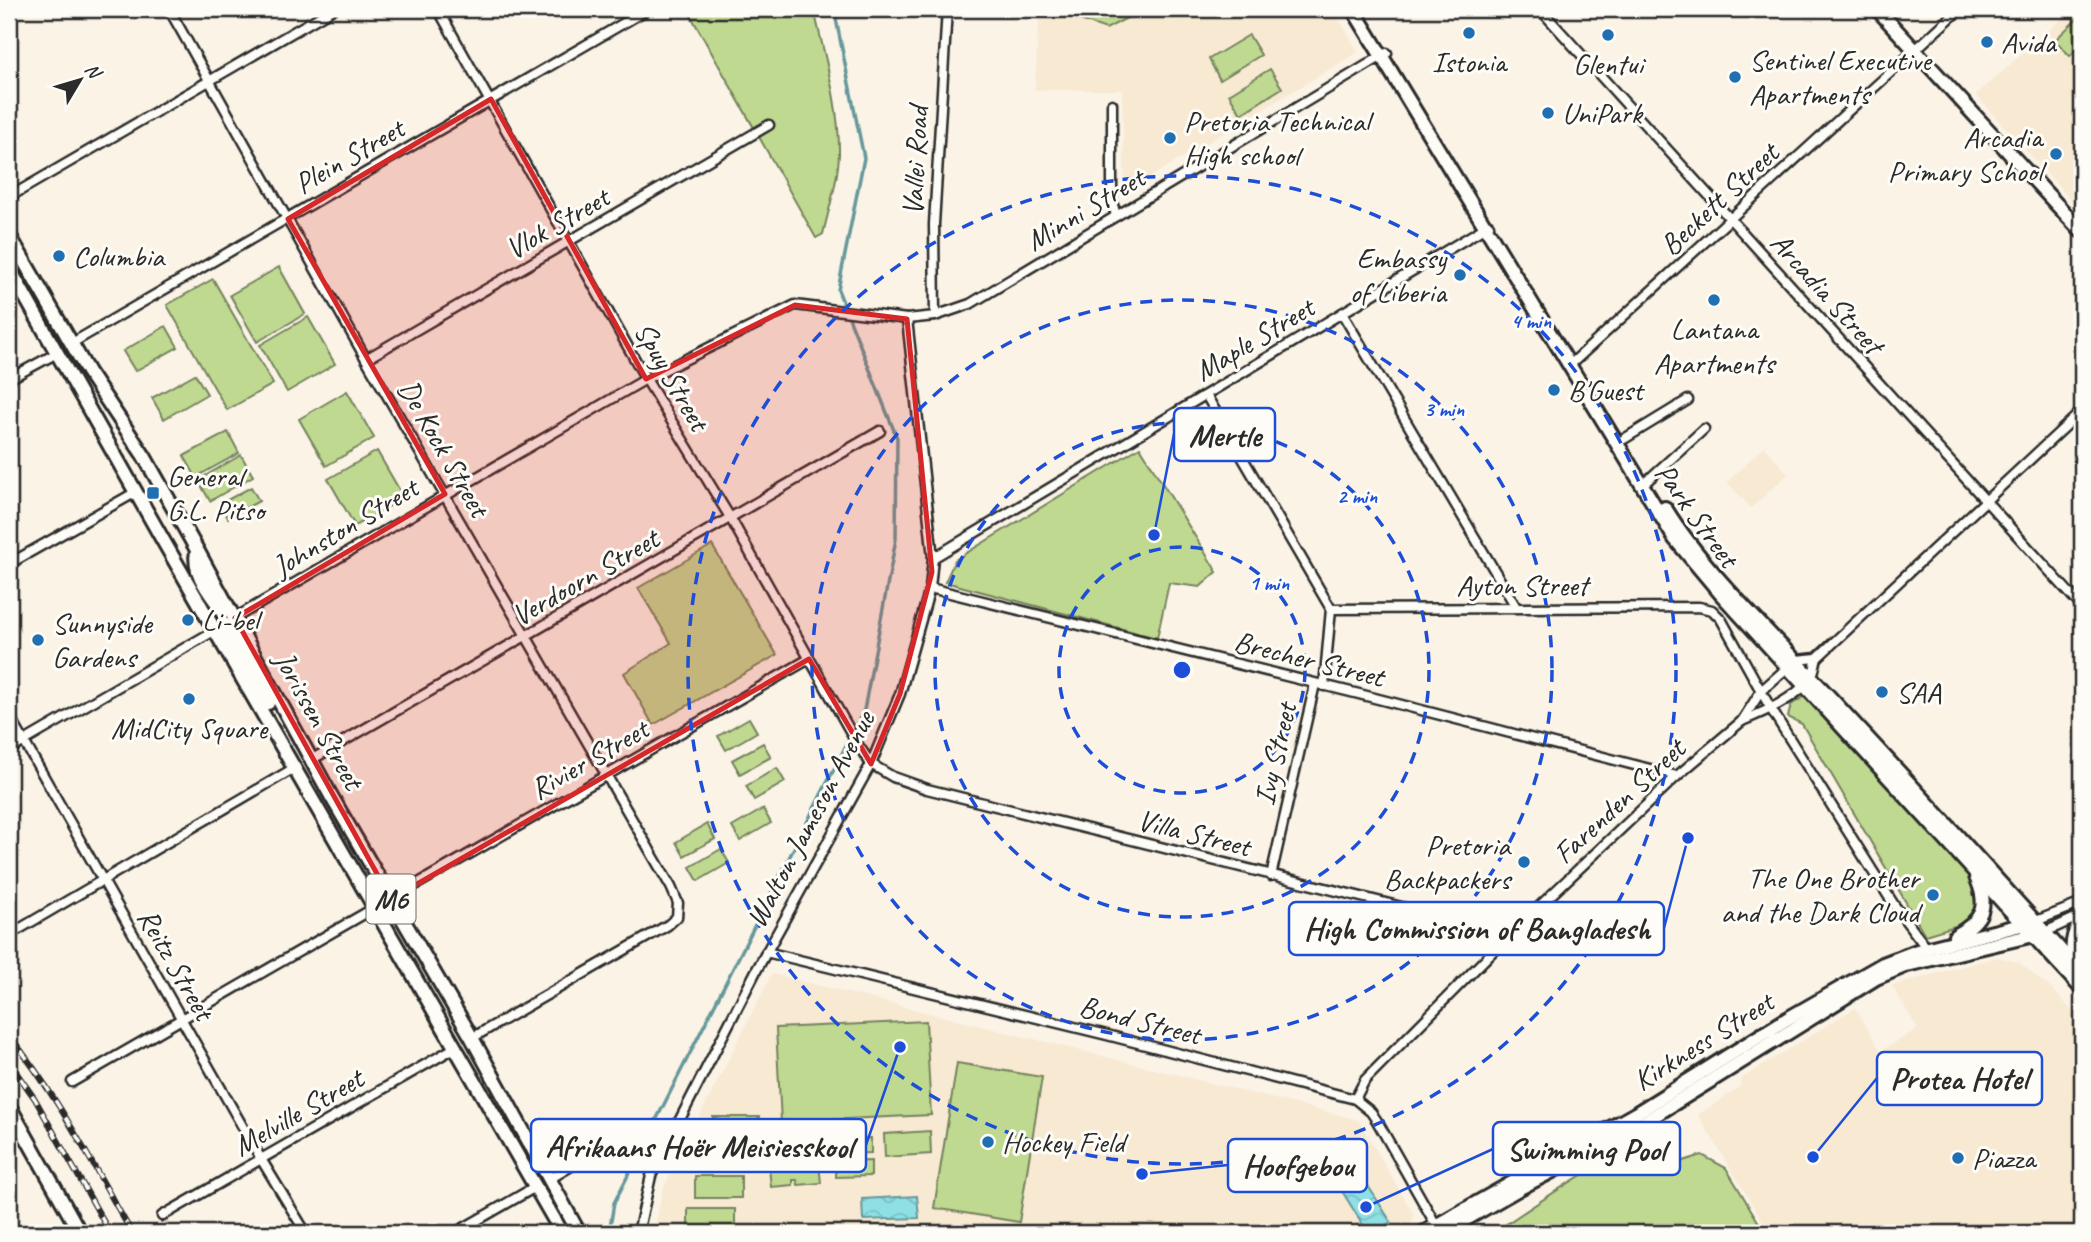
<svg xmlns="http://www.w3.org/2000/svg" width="2091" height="1242" viewBox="0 0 2091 1242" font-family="Caveat,sans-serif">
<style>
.built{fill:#f7e9d2}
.green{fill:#bfd990;stroke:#75825e;stroke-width:2}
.water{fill:url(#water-waves);stroke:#66989b;stroke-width:2}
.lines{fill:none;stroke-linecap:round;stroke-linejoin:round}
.stream{stroke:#66989b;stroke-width:3.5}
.street-casing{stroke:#2b2b2b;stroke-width:13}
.secondary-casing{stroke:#2b2b2b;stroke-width:18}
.primary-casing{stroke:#2b2b2b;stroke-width:18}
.street{stroke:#fdfcf7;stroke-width:8}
.secondary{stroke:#fdfcf7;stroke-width:12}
.primary{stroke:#fdfcf7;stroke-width:12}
.rail-casing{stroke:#2b2b2b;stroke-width:6}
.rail{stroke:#fdfcf7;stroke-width:3.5;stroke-dasharray:10;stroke-linecap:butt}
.marked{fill:#d62828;fill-opacity:0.2;stroke:#d62828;stroke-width:5;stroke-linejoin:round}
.ring{fill:none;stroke:#1d4ed8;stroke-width:3.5;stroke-dasharray:12 9}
.poi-dot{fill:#1f6fb2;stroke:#fdfcf7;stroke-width:2.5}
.labels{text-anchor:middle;stroke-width:6;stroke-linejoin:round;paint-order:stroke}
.shield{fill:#fdfcf7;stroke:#6a6a68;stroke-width:2}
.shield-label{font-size:28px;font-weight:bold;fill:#2b2b2b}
.poi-label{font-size:30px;fill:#2b2b2b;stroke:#fdfcf7;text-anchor:start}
.street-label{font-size:30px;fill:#2b2b2b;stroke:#fdfcf7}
.centre{fill:#1d4ed8;stroke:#fdfcf7;stroke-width:3.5}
.ring-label{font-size:21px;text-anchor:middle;font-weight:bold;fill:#1d4ed8;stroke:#fdfcf7;stroke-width:6;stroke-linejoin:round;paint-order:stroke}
.leader{fill:none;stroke:#1d4ed8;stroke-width:2.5}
.callout-dot{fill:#1d4ed8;stroke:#fdfcf7;stroke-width:2.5}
.callout{fill:#fdfcf7;stroke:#1d4ed8;stroke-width:2.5}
.callout-label{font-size:32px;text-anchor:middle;font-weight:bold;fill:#2b2b2b}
</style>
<defs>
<pattern id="water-waves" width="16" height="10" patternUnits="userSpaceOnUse" patternTransform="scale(1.75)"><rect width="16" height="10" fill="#8ee0e5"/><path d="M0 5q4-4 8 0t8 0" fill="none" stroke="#7bc0c5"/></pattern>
</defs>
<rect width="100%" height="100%" fill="#faf3e6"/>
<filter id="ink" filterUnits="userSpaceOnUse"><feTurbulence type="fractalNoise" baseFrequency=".0143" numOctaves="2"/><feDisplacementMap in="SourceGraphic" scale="14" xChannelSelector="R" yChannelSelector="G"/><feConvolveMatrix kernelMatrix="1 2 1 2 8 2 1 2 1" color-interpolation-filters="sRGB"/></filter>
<g filter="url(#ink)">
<g class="built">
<path d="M 1036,9 L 1333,9 L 1358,52 L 1125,192 L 1122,90 L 1035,90 L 1039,16 Z"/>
<path d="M 2073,9 L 2082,9 L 2082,212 L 1976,95 Z"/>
<path d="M 1764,447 L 1788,474 L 1751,508 L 1727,482 Z"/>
<path d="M 1997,957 L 2018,962 L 2054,991 L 2082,1022 L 2082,1233 L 1770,1233 L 1698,1115 L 1740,1087 L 1741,1079 L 1855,1008 L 1881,1051 L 1918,1029 L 1892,986 Z"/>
<path d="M 772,974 L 1358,1120 L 1414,1215 L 1409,1229 L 1401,1233 L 654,1233 L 663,1189 Z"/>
</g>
<g class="green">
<path d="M 687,9 L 814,9 C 824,56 840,106 839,154 C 838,181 829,208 823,234 L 816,238 Z"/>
<path d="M 1057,9 L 1144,9 L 1106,29 L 1063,14 Z"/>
<path d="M 2082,14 L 2082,44 L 2070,56 L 2055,40 Z"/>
<path d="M 1249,35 L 1261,55 L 1220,80 L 1209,59 Z"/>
<path d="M 1270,69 L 1282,88 L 1241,114 L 1229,94 Z"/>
<path d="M 279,267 L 305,314 L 257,342 L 230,295 Z"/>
<path d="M 213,279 L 273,384 L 227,410 L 167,305 Z"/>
<path d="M 308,317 L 335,364 L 287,392 L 260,345 Z"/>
<path d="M 166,326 L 178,347 L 135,371 L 123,351 Z"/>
<path d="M 195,374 L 207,394 L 164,419 L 152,398 Z"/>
<path d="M 347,391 L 374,438 L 326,466 L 299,419 Z"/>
<path d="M 228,432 L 239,453 L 196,477 L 184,456 Z"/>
<path d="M 1140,447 L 1217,572 L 1200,587 L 1169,583 L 1157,638 L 945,582 L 955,560 Z"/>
<path d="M 377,451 L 404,498 L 355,526 L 328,479 Z"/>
<path d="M 241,455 L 253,476 L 210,501 L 198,480 Z"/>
<path d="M 251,487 L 259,501 L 228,518 L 220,504 Z"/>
<path d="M 712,545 L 777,655 L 653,725 L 624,673 L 671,643 L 638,588 Z"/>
<path d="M 1805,696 L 1964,868 L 1971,883 L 1976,907 L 1962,924 L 1925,935 L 1802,724 L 1788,717 L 1791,705 Z"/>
<path d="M 749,718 L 757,732 L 726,750 L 718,736 Z"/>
<path d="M 763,743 L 771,757 L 740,774 L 732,760 Z"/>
<path d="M 777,768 L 785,782 L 754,800 L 746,786 Z"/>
<path d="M 763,809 L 771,823 L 740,841 L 732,827 Z"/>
<path d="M 707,824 L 715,839 L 684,856 L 676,842 Z"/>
<path d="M 721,849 L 729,863 L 698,881 L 690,867 Z"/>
<path d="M 926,1021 L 931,1115 L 781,1122 L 776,1028 Z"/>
<path d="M 957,1063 L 1042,1077 L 1019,1222 L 934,1208 Z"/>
<path d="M 713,1117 L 760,1117 L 760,1139 L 714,1139 Z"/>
<path d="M 930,1131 L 931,1154 L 885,1157 L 884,1134 Z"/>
<path d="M 816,1134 L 821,1183 L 798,1185 L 797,1180 L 793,1180 L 793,1185 L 771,1187 L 766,1139 L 788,1136 L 789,1143 L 793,1142 L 793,1136 Z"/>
<path d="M 1669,1135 L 1677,1163 L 1702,1155 L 1726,1168 L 1765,1233 L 1493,1233 C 1541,1201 1614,1148 1669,1135 Z"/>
<path d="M 835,1138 L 871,1138 L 871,1153 L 836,1154 Z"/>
<path d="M 871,1161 L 871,1176 L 836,1177 L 836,1162 Z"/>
<rect x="695" y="1176" width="46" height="22"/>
<rect x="688" y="1209" width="47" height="22"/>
</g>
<g class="water">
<path d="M 1363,1178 L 1391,1222 L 1372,1233 L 1368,1233 L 1342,1191 Z"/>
<path d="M 917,1196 L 919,1218 L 863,1220 L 862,1199 Z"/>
</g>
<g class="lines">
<path class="stream" d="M 609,1233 L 614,1203 L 864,710 L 896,539 L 897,438 L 838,290 L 864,158 L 834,9"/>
<defs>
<g id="street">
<path d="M 169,9 L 366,359 L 671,887 L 678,903 L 677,917 L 668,925 L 472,1038"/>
<path d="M 438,9 L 646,379 L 731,519 L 858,745 L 871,764 L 893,777 L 927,789 L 1510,934"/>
<path d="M 1540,9 L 2082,607"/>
<path d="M 9,10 L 11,9"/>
<path d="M 1112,104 L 1112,201 L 1116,216"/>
<path d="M 9,197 L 333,9"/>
<path d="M 1342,313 L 1516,607"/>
<path d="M 935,316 L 934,224 L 947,9"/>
<path d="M 72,343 L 648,9"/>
<path d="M 366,359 L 769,125"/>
<path d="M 1570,365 L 1960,9"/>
<path d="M 9,379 L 57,353"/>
<path d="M 1206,395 L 1331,609 L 1324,686"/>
<path d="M 1624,439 L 1688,400"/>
<path d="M 1648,480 L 1704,429"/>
<path d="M 933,558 L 1489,225"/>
<path d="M 9,564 L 136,492"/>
<path d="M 930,588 L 1359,694 L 1677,776"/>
<path d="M 1331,609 L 1699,607 L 1712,610 L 1721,619 L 1771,709 L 1894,905 L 1928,950"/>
<path d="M 233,619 L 646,379 L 795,305 L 907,319 L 935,316 L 970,304 L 1387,53"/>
<path d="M 9,715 L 261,1159 L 306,1233"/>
<path d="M 1742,721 C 1764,712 1795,699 1810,679 C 1814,674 1815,665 1817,658 L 2082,411"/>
<path d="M 9,750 L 219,628"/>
<path d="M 311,760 L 880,431"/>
<path d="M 1271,876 L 1315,684"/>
<path d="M 391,899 L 809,659"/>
<path d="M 2036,921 L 2082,903"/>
<path d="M 2045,932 L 2082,915"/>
<path d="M 9,935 L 296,767"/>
<path d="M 766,952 L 1107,1035 L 1355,1099 L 1371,1112 L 1377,1121 L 1436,1225 L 1435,1233"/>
<path d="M 72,1082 L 376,907"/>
<path d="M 1355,1099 L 1365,1080 L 1510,934 L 1677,776 L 1742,721 L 1761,691 L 1796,660 L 1817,658"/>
<path d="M 548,1180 L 623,1135"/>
<path d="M 162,1216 L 456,1047"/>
<path d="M 455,1233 L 537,1186"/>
<path d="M 638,1233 L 651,1176 L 756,971 L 871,764 L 900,694 L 930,588 L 933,558 L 907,319"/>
</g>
<g id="secondary">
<path d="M 1353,9 L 1675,539 L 1721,594 L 2082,989"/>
<path d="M 1665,508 C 1704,572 1770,632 1821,688 C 1909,782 1996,878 2082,974"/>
<path d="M 1955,936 C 1982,921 1990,907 1976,877"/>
<path d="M 2076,965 C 2070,947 2072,935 2082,919"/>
<path d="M 9,1106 L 80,1233"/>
<path d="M 1423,1233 L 1635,1114 L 1787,1019 L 1883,964 L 1917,951 L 2029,923"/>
<path d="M 1442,1233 L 1520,1188 L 1633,1129 L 1876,978 L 1907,965 L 2038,934"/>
</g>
<g id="primary">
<path d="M 1877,9 L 2082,232"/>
<path d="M 9,235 L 88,372 L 144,456 L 197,550 L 331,796 L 472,1038 L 579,1233"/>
<path d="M 9,268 L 164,542 L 562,1233"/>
<path d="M 197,551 C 192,574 211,594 223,612"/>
<path d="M 224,624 L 268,703"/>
</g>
</defs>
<use href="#street" class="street-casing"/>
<use href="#secondary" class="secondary-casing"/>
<use href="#primary" class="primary-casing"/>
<use href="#street" class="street"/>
<use href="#secondary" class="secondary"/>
<use href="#primary" class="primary"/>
<defs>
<g id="rail">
<path d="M 9,1035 C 58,1096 93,1166 132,1233"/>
<path d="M 9,1062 L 35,1099 L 110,1233"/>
</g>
</defs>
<use href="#rail" class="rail-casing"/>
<use href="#rail" class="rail"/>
</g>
</g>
<path class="marked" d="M 491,99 L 646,379 L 795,305 L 907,319 L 932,572 L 900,694 L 871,764 L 809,659 L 391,899 L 235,618 L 445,494 L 288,219 Z"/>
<g class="ring">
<circle cx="1182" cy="670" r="123"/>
<circle cx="1182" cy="670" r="247"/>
<circle cx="1182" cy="670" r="370"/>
<circle cx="1182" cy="670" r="494"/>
</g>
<g class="poi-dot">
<circle cx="1469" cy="33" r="7"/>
<circle cx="1608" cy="35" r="7"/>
<circle cx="1987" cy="42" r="7"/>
<circle cx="1735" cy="77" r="7"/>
<circle cx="1548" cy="113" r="7"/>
<circle cx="1170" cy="138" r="7"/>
<circle cx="2056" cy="154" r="7"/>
<circle cx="59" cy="256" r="7"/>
<circle cx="1460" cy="275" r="7"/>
<circle cx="1714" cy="300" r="7"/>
<circle cx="1554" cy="390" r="7"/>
<rect x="146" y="486" width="14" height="14" rx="3.5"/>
<circle cx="188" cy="620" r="7"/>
<circle cx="38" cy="640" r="7"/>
<circle cx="1882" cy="692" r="7"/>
<circle cx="189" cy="699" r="7"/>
<circle cx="1524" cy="862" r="7"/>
<circle cx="1933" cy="895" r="7"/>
<circle cx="988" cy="1142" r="7"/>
<circle cx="1958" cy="1158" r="7"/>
</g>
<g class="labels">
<rect class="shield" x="366.5" y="874.5" width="49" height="49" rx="5"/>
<g class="shield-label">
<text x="391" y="909">M6</text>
</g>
<g class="poi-label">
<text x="2001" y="52">Avida</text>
<text x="1749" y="70">Sentinel Executive<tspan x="1749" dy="34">Apartments</tspan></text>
<text x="1469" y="72" text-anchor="middle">Istonia</text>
<text x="1608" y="74" text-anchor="middle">Glentui</text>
<text x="1562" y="123">UniPark</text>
<text x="1184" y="131">Pretoria Technical<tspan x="1184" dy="34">High school</tspan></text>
<text x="2042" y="147" text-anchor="end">Arcadia<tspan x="2042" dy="34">Primary School</tspan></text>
<text x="73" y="266">Columbia</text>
<text x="1446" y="268" text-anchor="end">Embassy<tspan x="1446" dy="34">of Liberia</tspan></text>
<text x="1714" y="339" text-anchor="middle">Lantana<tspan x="1714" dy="34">Apartments</tspan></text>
<text x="1568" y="400">B'Guest</text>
<text x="167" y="486">General<tspan x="167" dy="34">G.L. Pitso</tspan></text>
<text x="202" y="630">Li-bel</text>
<text x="52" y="633">Sunnyside<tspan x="52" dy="34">Gardens</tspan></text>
<text x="1896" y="702">SAA</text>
<text x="189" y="738" text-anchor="middle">MidCity Square</text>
<text x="1510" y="855" text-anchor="end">Pretoria<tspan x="1510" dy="34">Backpackers</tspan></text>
<text x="1919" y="888" text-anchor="end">The One Brother<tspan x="1919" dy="34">and the Dark Cloud</tspan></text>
<text x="1002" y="1152">Hockey Field</text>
<text x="1972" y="1168">Piazza</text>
</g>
<g class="street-label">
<text transform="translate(349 156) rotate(-30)" y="10">Plein Street</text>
<text transform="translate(915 161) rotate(-87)" y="10">Vallei Road</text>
<text transform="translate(1719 199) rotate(-43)" y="10">Beckett Street</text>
<text transform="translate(1085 209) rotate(-31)" y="10">Minni Street</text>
<text transform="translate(557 223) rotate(-30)" y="10">Vlok Street</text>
<text transform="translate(1827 293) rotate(48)" y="10">Arcadia Street</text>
<text transform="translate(1254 339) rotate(-31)" y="10">Maple Street</text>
<text transform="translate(672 376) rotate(60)" y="10">Spuy Street</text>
<text transform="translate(444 448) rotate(60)" y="10">De Kock Street</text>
<text transform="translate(1697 515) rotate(54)" y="10">Park Street</text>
<text transform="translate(345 527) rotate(-31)" y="10">Johnston Street</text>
<text transform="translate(585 577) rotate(-30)" y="10">Verdoorn Street</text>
<text x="1522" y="595">Ayton Street</text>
<text transform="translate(1309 659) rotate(14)" y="10">Brecher Street</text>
<text transform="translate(319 720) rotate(61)" y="10">Jorissen Street</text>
<text transform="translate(1275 754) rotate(-77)" y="10">Ivy Street</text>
<text transform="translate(589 759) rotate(-30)" y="10">Rivier Street</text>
<text transform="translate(1619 801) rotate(-43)" y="10">Farenden Street</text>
<text transform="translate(810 819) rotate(-62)" y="10">Walton Jameson Avenue</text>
<text transform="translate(1194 833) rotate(14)" y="10">Villa Street</text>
<text transform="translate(176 964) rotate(60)" y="10">Reitz Street</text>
<text transform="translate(1140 1020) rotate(14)" y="10">Bond Street</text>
<text transform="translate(1703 1041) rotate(-32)" y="10">Kirkness Street</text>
<text transform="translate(298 1112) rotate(-30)" y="10">Melville Street</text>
</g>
</g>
<circle cx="1182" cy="670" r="10" class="centre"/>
<g class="ring-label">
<text x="1531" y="328">4 min</text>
<text x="1444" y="416">3 min</text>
<text x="1357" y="503">2 min</text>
<text x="1269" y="590">1 min</text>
</g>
<path class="leader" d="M1154 535L1174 434M1688 838L1664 928M1813 1157L1877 1078M900 1047L866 1145M1366 1207L1493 1149M1142 1174L1228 1165"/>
<g class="callout-dot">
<circle cx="1154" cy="535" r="7"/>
<circle cx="1688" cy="838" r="7"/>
<circle cx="1813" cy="1157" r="7"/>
<circle cx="900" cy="1047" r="7"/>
<circle cx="1366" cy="1207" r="7"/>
<circle cx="1142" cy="1174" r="7"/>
</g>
<g class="callout">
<rect x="1174" y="408" width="101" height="53" rx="7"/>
<rect x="1289" y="902" width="375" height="53" rx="7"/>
<rect x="1877" y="1052" width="165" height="53" rx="7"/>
<rect x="531" y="1119" width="335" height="53" rx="7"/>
<rect x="1493" y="1122" width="187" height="53" rx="7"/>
<rect x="1228" y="1139" width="139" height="53" rx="7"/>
</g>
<g class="callout-label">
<text x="1225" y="446">Mertle</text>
<text x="1477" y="939">High Commission of Bangladesh</text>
<text x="1959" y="1089">Protea Hotel</text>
<text x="699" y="1157">Afrikaans Hoër Meisiesskool</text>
<text x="1586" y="1160">Swimming Pool</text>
<text x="1298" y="1176">Hoofgebou</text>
</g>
<rect width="2091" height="1242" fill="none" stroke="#fdfcf7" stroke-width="35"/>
<rect x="18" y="18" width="2056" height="1207" fill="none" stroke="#2b2b2b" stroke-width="2.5" filter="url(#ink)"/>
<g transform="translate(80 80) rotate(52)" stroke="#fdfcf7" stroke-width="5" paint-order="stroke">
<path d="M0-5L12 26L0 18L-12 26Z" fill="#2b2b2b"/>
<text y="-10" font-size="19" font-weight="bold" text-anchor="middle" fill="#2b2b2b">N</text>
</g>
</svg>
